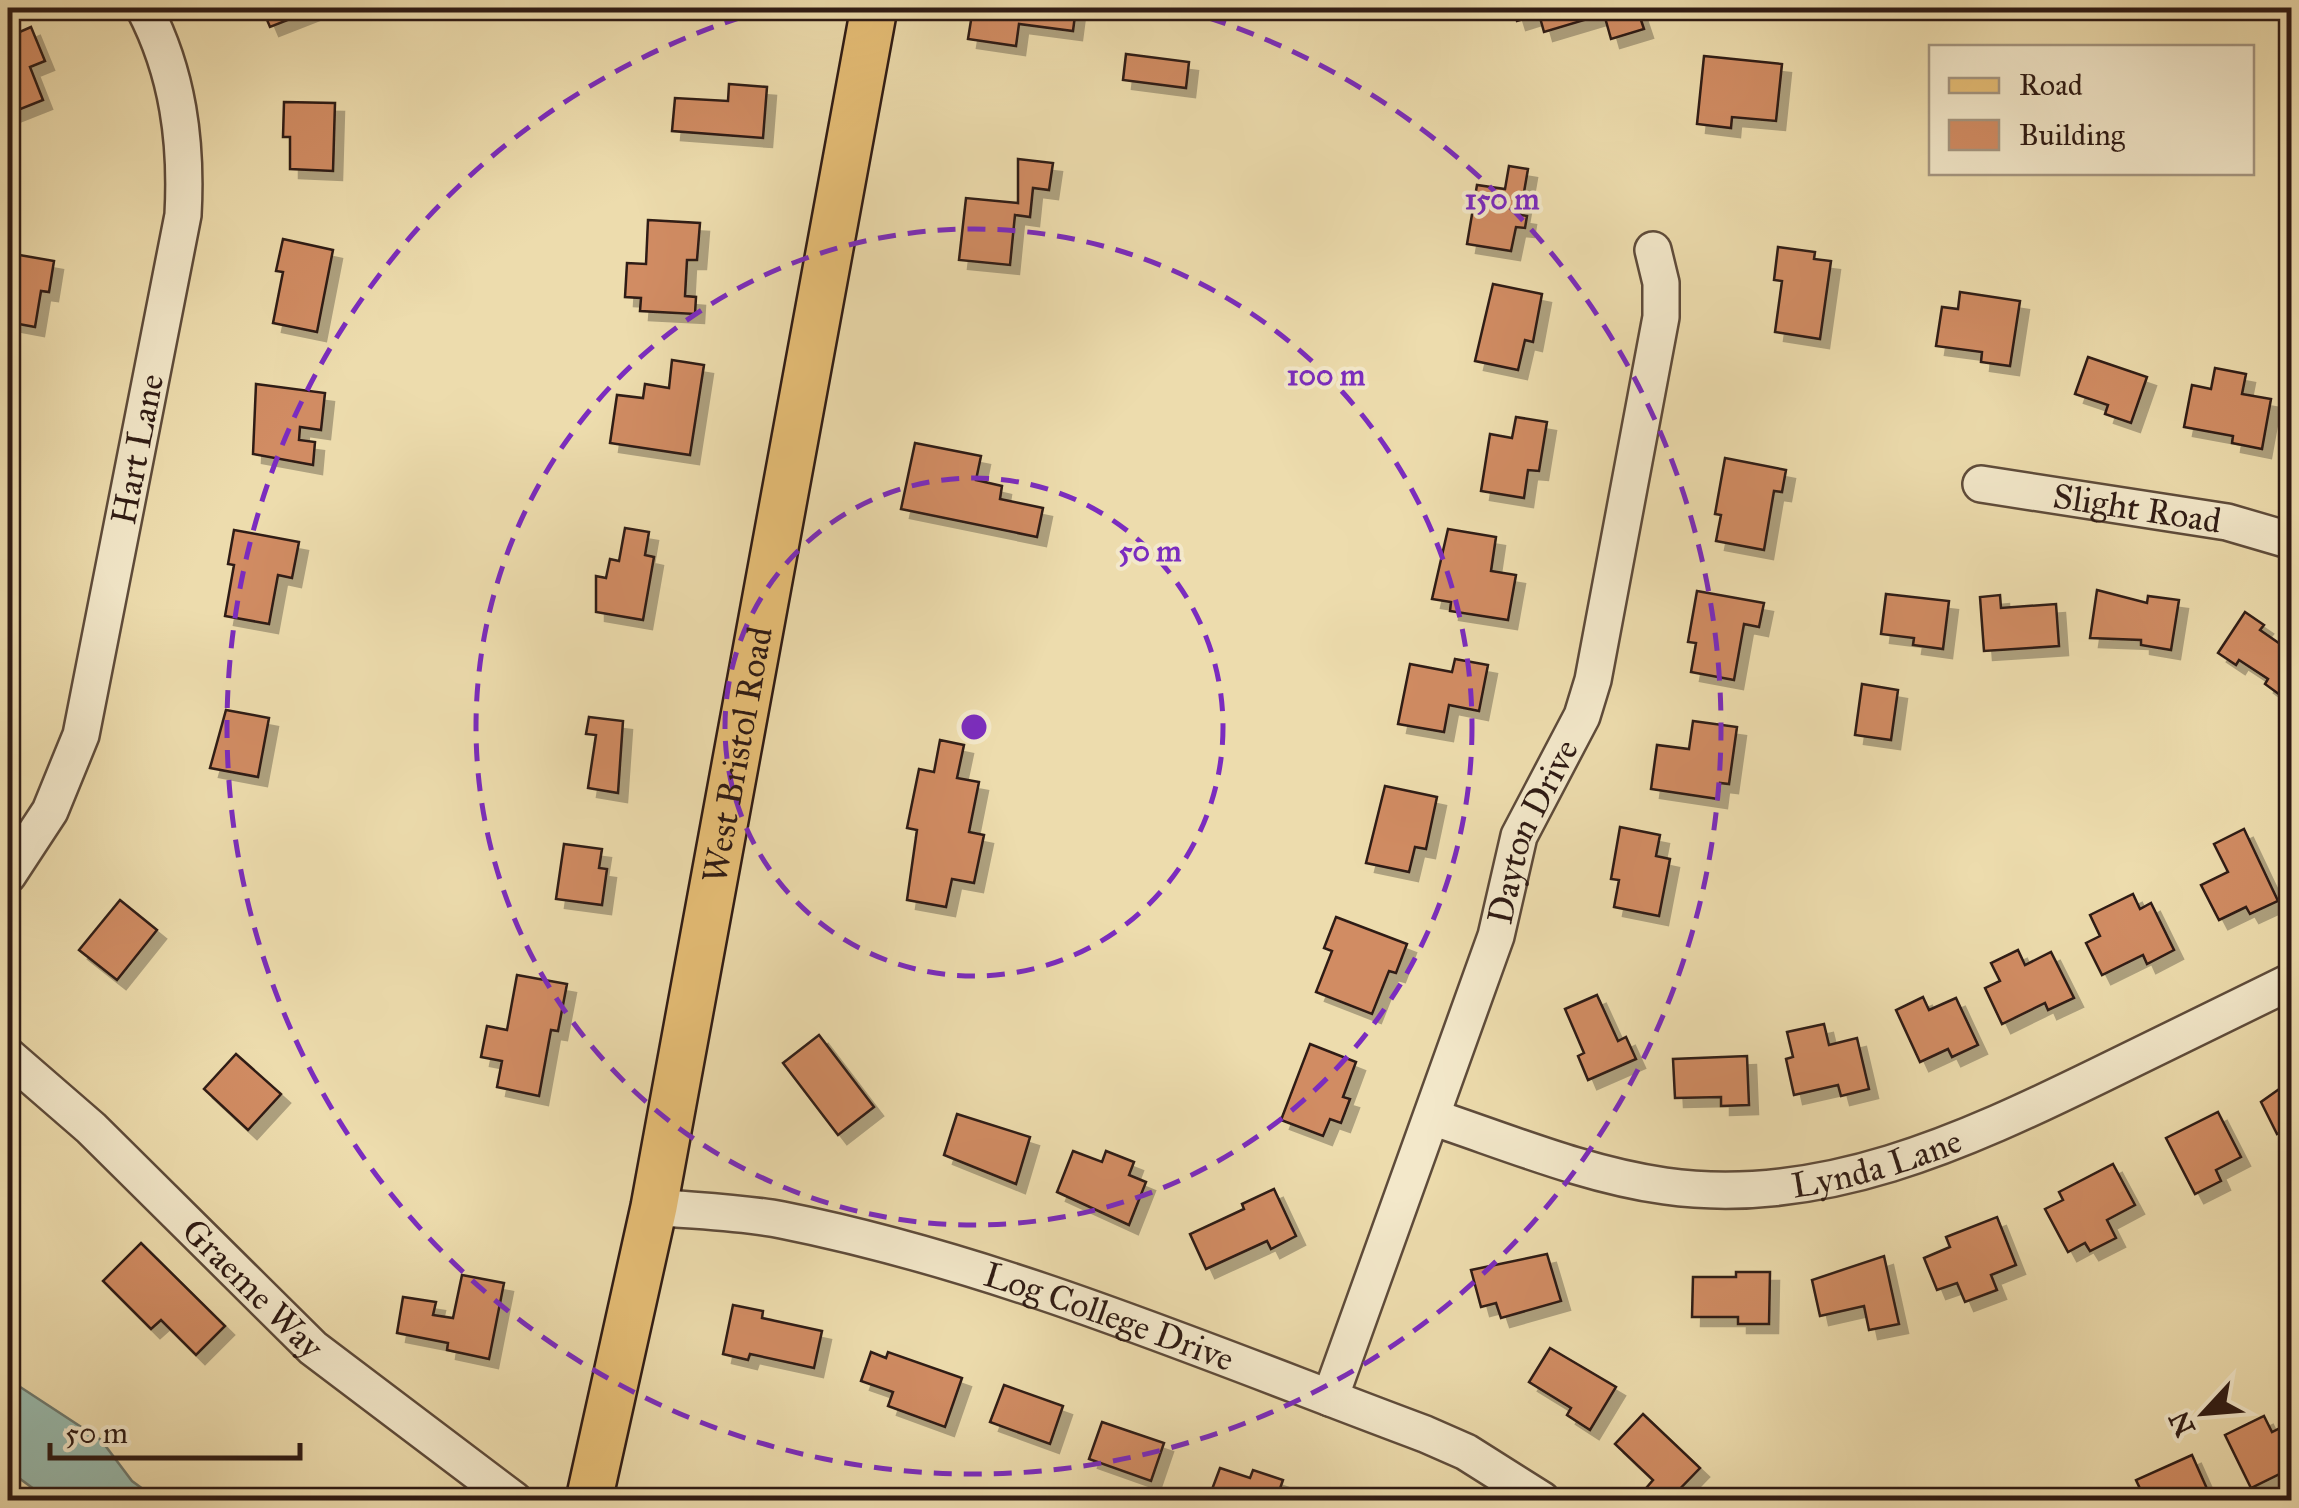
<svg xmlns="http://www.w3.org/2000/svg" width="2299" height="1508" viewBox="0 0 2299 1508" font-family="'IM FELL Great Primer',serif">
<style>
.water{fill:#99bbae;stroke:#6f7b70;stroke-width:2.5}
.building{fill:#d18c63;stroke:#2f1b14;stroke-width:2.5;filter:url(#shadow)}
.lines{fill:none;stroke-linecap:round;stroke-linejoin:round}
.minor-casing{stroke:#5e4b3a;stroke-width:40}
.major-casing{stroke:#2f1b14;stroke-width:50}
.minor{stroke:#f3e8ca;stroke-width:35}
.major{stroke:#e6be76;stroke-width:45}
.ring{fill:none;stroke:#7b2cbf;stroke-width:5;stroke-dasharray:18 12}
.labels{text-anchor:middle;stroke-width:8;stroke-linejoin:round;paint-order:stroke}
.street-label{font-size:35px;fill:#2f1b14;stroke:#f3e8ca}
.centre{fill:#7b2cbf;stroke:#f3e8ca;stroke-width:5}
.ring-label{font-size:30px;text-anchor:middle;font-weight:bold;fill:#7b2cbf;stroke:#f3e8ca;stroke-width:8;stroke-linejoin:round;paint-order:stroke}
</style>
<defs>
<filter id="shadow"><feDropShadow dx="9" dy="9" stdDeviation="0" flood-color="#0004"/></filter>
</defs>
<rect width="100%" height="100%" fill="#eddcad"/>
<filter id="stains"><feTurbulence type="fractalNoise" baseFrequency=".002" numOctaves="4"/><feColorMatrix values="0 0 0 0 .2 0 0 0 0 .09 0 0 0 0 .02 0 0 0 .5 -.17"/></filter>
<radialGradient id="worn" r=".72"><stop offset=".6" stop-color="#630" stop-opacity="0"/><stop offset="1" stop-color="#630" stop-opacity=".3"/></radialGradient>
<path class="water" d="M 8,1379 L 101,1440 L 132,1481 L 158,1500 L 49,1500 L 8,1470 Z"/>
<g class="building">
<path d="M 262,8 L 312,8 L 313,10 L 270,27 Z"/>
<path d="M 973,8 L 1076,8 L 1073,31 L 1019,24 L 1016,46 L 968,39 Z"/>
<path d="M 1513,8 L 1637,8 L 1644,29 L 1611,39 L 1604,14 L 1544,32 L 1539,14 L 1517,21 Z"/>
<path d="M 31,27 L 45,61 L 30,67 L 43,100 L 8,114 L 8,37 Z"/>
<path d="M 1126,54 L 1189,62 L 1186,88 L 1123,80 Z"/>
<path d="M 1704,56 L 1782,64 L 1776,121 L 1732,117 L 1731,128 L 1697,124 Z"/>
<path d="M 729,84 L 767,87 L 763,138 L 672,131 L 675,98 L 728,101 Z"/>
<path d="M 284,102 L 335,103 L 333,171 L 290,169 L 290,137 L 283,137 Z"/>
<path d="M 1018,159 L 1053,163 L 1049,190 L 1033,188 L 1030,217 L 1015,215 L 1010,265 L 959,260 L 966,198 L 1018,203 Z"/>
<path d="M 1509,166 L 1528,169 L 1520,215 L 1527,216 L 1525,228 L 1516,227 L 1511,251 L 1467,244 L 1477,185 L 1505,189 Z"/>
<path d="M 648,220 L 700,223 L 697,260 L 687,260 L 685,296 L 696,297 L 695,314 L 640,311 L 641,298 L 625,297 L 627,263 L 646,264 Z"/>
<path d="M 283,239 L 333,250 L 317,332 L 273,323 L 283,272 L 276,271 Z"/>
<path d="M 1778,247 L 1815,252 L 1814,259 L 1831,261 L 1820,339 L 1775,332 L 1782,281 L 1774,280 Z"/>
<path d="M 8,253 L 54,261 L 49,292 L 41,291 L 35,327 L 8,322 Z"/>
<path d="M 1493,284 L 1542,294 L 1533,342 L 1525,340 L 1518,370 L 1475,361 Z"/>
<path d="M 1960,292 L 2020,301 L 2010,366 L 1981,362 L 1982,352 L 1936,346 L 1942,307 L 1958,309 Z"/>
<path d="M 2088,357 L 2147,377 L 2131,423 L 2105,414 L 2108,405 L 2075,394 Z"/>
<path d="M 672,360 L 704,365 L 690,455 L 610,443 L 617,395 L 643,398 L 645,384 L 669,388 Z"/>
<path d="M 2215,368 L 2246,374 L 2242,394 L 2271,399 L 2262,449 L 2232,443 L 2233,436 L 2184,427 L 2192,385 L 2211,389 Z"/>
<path d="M 256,384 L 325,393 L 321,430 L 300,427 L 299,440 L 315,442 L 313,465 L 253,454 Z"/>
<path d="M 1516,417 L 1547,422 L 1539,471 L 1528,470 L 1524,498 L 1481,491 L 1490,434 L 1512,438 Z"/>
<path d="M 915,443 L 981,456 L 976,480 L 1002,486 L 1000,499 L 1043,508 L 1037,537 L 901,509 Z"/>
<path d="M 1725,458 L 1786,470 L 1782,492 L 1774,491 L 1764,550 L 1716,541 L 1721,515 L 1715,514 Z"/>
<path d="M 625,528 L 649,532 L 645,555 L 654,557 L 643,620 L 596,612 L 596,576 L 606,578 L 610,559 L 619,561 Z"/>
<path d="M 1448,529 L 1496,537 L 1491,571 L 1516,575 L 1508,620 L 1450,611 L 1451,602 L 1432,599 Z"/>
<path d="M 234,530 L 299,542 L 292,578 L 278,575 L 269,624 L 225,616 L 234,565 L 228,564 Z"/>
<path d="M 2097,590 L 2147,603 L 2148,596 L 2179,600 L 2171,650 L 2141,645 L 2141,640 L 2090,638 Z"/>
<path d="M 1697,591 L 1764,603 L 1759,627 L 1744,624 L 1734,680 L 1691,672 L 1696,643 L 1688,642 Z"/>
<path d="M 1886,594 L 1949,601 L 1943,649 L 1913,645 L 1914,638 L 1881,634 Z"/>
<path d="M 2000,595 L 2001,608 L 2056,604 L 2059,646 L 1984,651 L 1980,597 Z"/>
<path d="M 2245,612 L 2264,625 L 2260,630 L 2286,648 L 2292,640 L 2292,694 L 2287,700 L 2265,684 L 2268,679 L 2239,660 L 2236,665 L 2218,653 Z"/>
<path d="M 1455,659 L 1488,665 L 1479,711 L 1449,705 L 1444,732 L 1398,724 L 1410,664 L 1452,672 Z"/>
<path d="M 1862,684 L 1898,690 L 1891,740 L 1855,735 Z"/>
<path d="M 226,710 L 269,718 L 258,777 L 210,768 Z"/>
<path d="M 589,717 L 623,721 L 618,793 L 588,788 L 596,735 L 586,734 Z"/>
<path d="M 1693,721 L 1737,727 L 1729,784 L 1720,783 L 1718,799 L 1651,789 L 1657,745 L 1689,749 Z"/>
<path d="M 940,740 L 964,745 L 957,778 L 979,782 L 969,832 L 984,835 L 974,883 L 952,879 L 946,907 L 907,900 L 917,830 L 907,828 L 919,769 L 934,772 Z"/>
<path d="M 1385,786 L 1437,797 L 1426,849 L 1415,847 L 1409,872 L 1366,863 Z"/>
<path d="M 1620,827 L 1660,835 L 1656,856 L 1670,859 L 1659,916 L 1614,907 L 1619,880 L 1611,879 Z"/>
<path d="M 2244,829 L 2278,901 L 2250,914 L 2246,907 L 2219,920 L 2201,885 L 2228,872 L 2214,844 Z"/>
<path d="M 564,844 L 602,849 L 599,868 L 607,869 L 602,905 L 556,899 Z"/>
<path d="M 2133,894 L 2140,909 L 2151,903 L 2174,950 L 2147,964 L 2143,955 L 2102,975 L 2086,943 L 2100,936 L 2090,915 Z"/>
<path d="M 120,900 L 157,930 L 117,980 L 79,950 Z"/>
<path d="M 1336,917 L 1407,944 L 1396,973 L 1389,971 L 1372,1014 L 1316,992 L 1332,951 L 1324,948 Z"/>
<path d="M 2018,950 L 2025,965 L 2051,952 L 2074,998 L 2048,1010 L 2045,1003 L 2002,1024 L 1985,988 L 2000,981 L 1991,963 Z"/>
<path d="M 517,975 L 567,984 L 558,1031 L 551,1030 L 539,1096 L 497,1087 L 502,1061 L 481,1057 L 487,1026 L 507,1030 Z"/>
<path d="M 1597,995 L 1618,1041 L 1626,1037 L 1636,1059 L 1588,1080 L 1578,1056 L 1584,1053 L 1565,1009 Z"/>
<path d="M 1923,997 L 1929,1010 L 1956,998 L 1978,1045 L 1952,1057 L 1948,1049 L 1920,1062 L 1896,1010 Z"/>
<path d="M 1824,1024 L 1829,1045 L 1857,1038 L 1869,1089 L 1841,1096 L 1838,1085 L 1794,1095 L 1786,1059 L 1793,1057 L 1787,1032 Z"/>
<path d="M 819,1035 L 874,1107 L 838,1135 L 783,1063 Z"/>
<path d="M 1310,1044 L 1356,1062 L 1343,1097 L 1350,1099 L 1341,1123 L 1330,1119 L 1323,1136 L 1281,1120 Z"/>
<path d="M 236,1054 L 281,1094 L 248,1130 L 204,1089 Z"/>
<path d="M 1747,1056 L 1749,1105 L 1721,1106 L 1721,1097 L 1675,1098 L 1673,1059 Z"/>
<path d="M 2292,1080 L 2292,1126 L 2277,1134 L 2261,1102 Z"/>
<path d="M 2218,1112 L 2241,1157 L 2216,1170 L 2221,1181 L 2195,1194 L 2166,1138 Z"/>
<path d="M 957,1114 L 1030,1137 L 1016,1184 L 944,1155 Z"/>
<path d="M 1073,1151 L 1102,1162 L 1106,1151 L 1134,1162 L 1129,1175 L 1146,1182 L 1129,1225 L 1057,1192 Z"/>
<path d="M 2113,1164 L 2135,1205 L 2107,1220 L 2116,1238 L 2090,1251 L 2085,1243 L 2068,1252 L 2045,1209 L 2063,1200 L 2059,1192 Z"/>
<path d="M 1274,1189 L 1296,1236 L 1271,1249 L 1267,1241 L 1206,1269 L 1190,1234 L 1244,1209 L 1242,1204 Z"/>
<path d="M 1997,1217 L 2016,1265 L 1991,1275 L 1997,1290 L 1965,1302 L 1957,1283 L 1937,1290 L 1924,1258 L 1950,1247 L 1946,1237 Z"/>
<path d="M 141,1243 L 225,1326 L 196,1355 L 161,1320 L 151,1329 L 103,1281 Z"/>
<path d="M 1547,1254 L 1561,1301 L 1501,1318 L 1496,1303 L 1481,1307 L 1471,1270 Z"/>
<path d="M 1884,1256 L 1899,1324 L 1869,1330 L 1864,1306 L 1820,1316 L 1812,1280 Z"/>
<path d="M 1736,1272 L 1770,1272 L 1769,1324 L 1738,1324 L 1738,1317 L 1692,1317 L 1693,1277 L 1736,1277 Z"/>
<path d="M 462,1275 L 504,1283 L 489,1359 L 447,1350 L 448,1343 L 397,1333 L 403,1297 L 436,1302 L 433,1315 L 453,1318 Z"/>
<path d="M 733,1305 L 763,1311 L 762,1318 L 822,1331 L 814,1368 L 750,1354 L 748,1360 L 723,1354 Z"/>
<path d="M 1550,1348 L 1616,1387 L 1590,1430 L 1567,1415 L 1571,1408 L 1529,1382 Z"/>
<path d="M 871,1352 L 886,1358 L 888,1352 L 962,1378 L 945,1427 L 888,1406 L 893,1392 L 861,1381 Z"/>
<path d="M 1004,1385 L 1063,1406 L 1050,1444 L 990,1422 Z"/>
<path d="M 1643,1414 L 1700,1468 L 1669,1500 L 1663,1500 L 1647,1487 L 1653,1480 L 1615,1444 Z"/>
<path d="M 2264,1416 L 2272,1432 L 2292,1422 L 2292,1468 L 2251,1488 L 2225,1435 Z"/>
<path d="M 1102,1422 L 1164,1443 L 1151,1481 L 1089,1459 Z"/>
<path d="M 2192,1455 L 2212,1500 L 2129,1500 L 2143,1495 L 2136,1480 Z"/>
<path d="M 1220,1468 L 1250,1478 L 1253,1470 L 1283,1480 L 1276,1500 L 1208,1500 Z"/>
</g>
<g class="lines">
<defs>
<g id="minor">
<path id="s1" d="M 1981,484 L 2227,522 L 2292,541"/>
<path id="s2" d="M 8,875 L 50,811 L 81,735 L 183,215 C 187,142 178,73 144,8"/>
<path id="s3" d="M 8,1056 L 91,1128 L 313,1348 L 514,1500"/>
<path id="s4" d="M 1432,1117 C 1507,1142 1586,1175 1665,1186 C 1821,1208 1965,1141 2100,1075 C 2164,1044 2228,1013 2292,981"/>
<path id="s5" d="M 654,1207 C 696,1211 741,1212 782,1220 C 1003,1264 1215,1356 1425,1434 L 1466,1452 L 1542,1500"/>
<path id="s6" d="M 1330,1398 L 1496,936 L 1519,836 L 1582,716 L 1593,680 L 1661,317 L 1661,283 L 1653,250"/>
</g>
<g id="major">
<path id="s7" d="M 589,1500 L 654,1207 L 874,8"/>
</g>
</defs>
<use href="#minor" class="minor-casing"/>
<use href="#major" class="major-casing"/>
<use href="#minor" class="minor"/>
<use href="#major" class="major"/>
</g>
<g class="ring">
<circle cx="974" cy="727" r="249"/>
<circle cx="974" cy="727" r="498"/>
<path d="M1180 9A747 747 0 1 1 768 9"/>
</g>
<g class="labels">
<g class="street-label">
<text dy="12" stroke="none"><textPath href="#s2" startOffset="450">Hart Lane</textPath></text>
<text dy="12" stroke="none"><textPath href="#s1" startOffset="158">Slight Road</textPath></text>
<text dy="12" stroke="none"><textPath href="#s7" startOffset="760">West Bristol Road</textPath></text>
<text dy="12" stroke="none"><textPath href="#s6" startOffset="602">Dayton Drive</textPath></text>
<text dy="12" stroke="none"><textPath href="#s4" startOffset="458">Lynda Lane</textPath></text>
<text dy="12" stroke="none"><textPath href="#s3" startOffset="338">Graeme Way</textPath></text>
<text dy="12" stroke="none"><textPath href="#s5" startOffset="470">Log College Drive</textPath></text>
</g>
</g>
<circle cx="974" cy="727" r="15" class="centre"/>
<g class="ring-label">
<text x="1502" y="209">150 m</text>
<text x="1326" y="385">100 m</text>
<text x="1150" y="561">50 m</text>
</g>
<rect width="2299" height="1508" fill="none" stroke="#eddcad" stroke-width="40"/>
<rect x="10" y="10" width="2279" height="1488" fill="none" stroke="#2f1b14" stroke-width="5"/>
<rect x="20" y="20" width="2259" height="1468" fill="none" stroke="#2f1b14" stroke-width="2.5"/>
<rect x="1929" y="45" width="325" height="130" fill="#f3e8ca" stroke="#a59681" stroke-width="2.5"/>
<rect x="1949" y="78" width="50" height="15" fill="#e6be76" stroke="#a59681" stroke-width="2.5"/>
<text x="2019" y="95" font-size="30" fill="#2f1b14">Road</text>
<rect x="1949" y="120" width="50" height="30" fill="#d18c63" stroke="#a59681" stroke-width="2.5"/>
<text x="2019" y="145" font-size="30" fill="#2f1b14">Building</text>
<g transform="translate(2204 1413) rotate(244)" stroke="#f3e8ca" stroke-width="8" paint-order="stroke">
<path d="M0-8L18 38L0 25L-18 38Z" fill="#2f1b14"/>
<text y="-15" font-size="28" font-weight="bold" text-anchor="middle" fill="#2f1b14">N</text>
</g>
<path d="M50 1443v15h250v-15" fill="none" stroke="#2f1b14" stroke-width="5"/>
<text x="65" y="1443" font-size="30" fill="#2f1b14" stroke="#f3e8ca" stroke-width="8" paint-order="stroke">50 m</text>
<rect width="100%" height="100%" filter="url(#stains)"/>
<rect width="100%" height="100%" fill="url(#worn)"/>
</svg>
